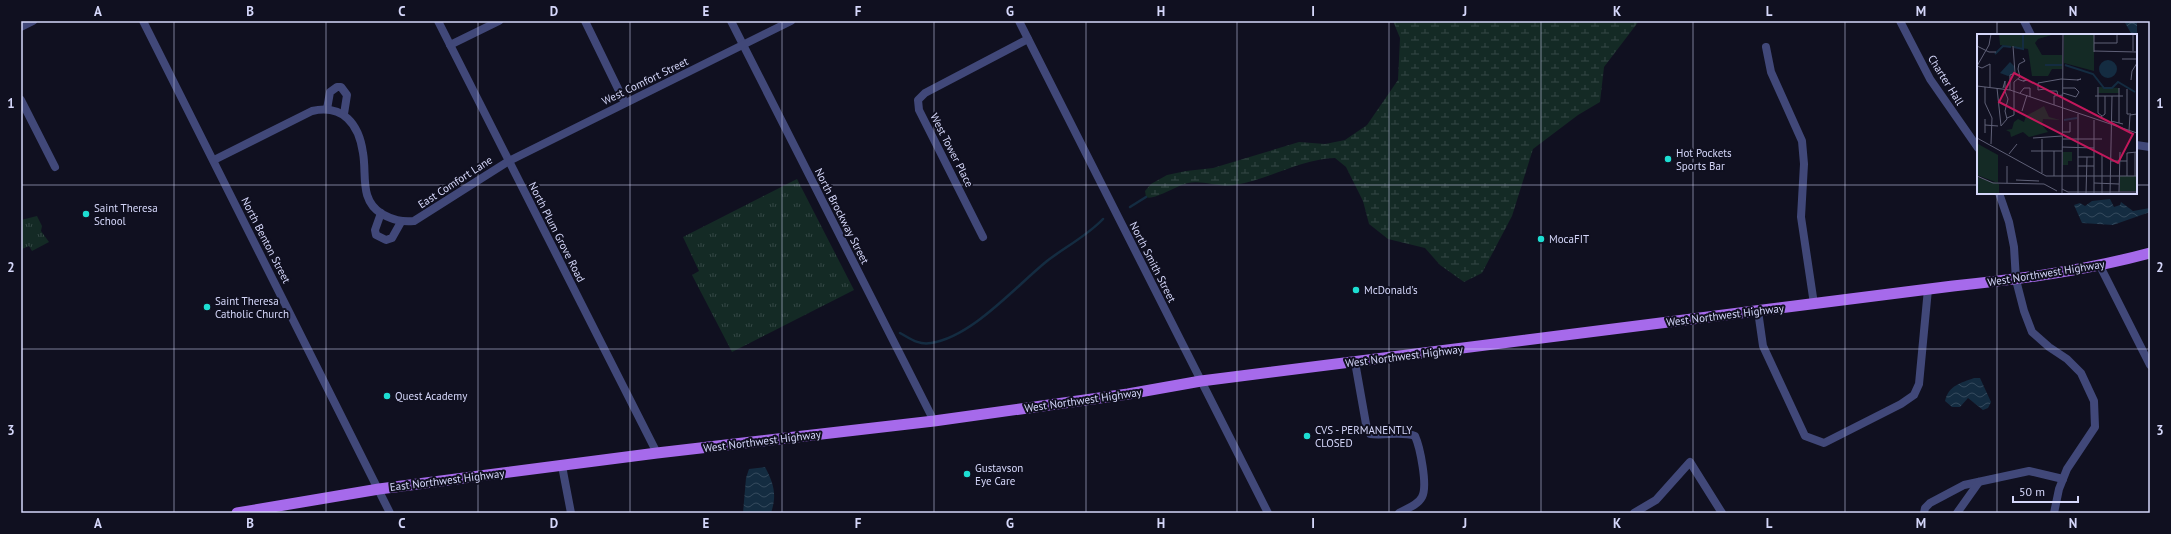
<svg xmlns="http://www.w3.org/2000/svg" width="2171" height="534" viewBox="0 0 2171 534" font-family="'PT Sans',sans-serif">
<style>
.wetland{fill:url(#wetland-marsh)}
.park{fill:url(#park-tufts)}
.water{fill:url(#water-waves)}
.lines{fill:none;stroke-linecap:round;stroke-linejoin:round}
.stream{stroke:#142c41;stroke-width:2.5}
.minor{stroke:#414879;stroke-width:8}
.tertiary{stroke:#414879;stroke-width:8}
.primary{stroke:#a66aeb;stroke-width:11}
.grid{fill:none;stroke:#d5d7fa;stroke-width:1;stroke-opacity:0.55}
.poi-dot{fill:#1dded2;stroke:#101020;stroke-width:1.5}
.labels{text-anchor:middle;stroke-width:4;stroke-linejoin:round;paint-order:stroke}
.street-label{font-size:11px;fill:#d5d7fa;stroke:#101020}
.poi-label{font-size:11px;fill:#d5d7fa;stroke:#101020;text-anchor:start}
.inset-river{fill:none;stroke:#142c41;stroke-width:2}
.inset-road{fill:none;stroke:#5f6077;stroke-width:1}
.view{fill:#c2185b;fill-opacity:0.15;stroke:#c2185b;stroke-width:2}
.inset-edge{fill:none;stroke:#d5d7fa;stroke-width:2}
.neatline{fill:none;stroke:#d5d7fa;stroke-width:1.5}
.grid-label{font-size:13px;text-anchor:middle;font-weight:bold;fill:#d5d7fa}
</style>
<defs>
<pattern id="wetland-marsh" width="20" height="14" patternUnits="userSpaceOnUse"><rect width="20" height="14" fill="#142a25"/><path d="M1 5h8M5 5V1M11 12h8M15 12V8" fill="none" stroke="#354846"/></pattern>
<pattern id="park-tufts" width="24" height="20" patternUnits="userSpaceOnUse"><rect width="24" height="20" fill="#142a25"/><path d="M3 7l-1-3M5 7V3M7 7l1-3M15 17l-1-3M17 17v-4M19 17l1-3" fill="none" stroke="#354846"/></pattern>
<pattern id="water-waves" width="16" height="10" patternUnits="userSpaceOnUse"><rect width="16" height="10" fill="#142c41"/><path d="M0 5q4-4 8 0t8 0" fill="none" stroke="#354a5d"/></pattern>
</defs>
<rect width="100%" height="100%" fill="#101020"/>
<path class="wetland" d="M 1393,21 L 1639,21 L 1604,67 L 1600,102 L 1578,115 L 1533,149 L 1512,216 L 1482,273 L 1464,282 L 1440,265 L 1425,248 L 1388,239 L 1369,224 L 1363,201 L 1346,167 L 1335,158 C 1300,159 1269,180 1234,185 C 1219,188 1204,180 1188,183 C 1177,185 1154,201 1146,197 L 1145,191 L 1151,184 L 1167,175 L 1186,171 L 1213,168 L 1299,142 L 1325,144 L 1345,140 L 1367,125 L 1398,80 L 1400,38 Z"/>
<g class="park">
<path d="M 797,179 L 854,290 L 732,352 L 692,275 L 699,271 L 683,237 Z"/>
<path d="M 37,216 L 42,226 L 41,231 L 49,242 L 32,251 L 29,246 L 22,249 L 21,220 Z"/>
</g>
<g class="water">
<path d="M 2124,21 L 2137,21 L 2137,40 L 2136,35 L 2132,35 Z"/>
<path d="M 2110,199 L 2114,207 L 2120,205 L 2121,202 L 2133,211 L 2150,208 L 2150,212 L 2113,225 L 2082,223 L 2074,205 L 2080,203 L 2085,206 L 2092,201 Z"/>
<path d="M 1974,378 L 1980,378 L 1991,402 L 1988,408 L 1983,410 L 1968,398 L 1960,407 L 1952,407 L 1945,401 C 1949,385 1961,383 1974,378 Z"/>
<path d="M 765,467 C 774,484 777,495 771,513 L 743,513 L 746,478 L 749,469 Z"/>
</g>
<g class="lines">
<g class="stream">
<path d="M 1130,207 L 1146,197"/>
<path d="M 900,333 C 911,339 918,345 931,343 C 972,337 1016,286 1047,261 C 1065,247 1087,236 1103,219"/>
</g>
<g class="minor">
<path d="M 143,21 L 390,513"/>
<path d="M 438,21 L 657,453"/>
<path d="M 585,21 L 625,103"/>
<path d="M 731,21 L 934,421"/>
<path d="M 1900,21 L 1930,79 L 1978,148"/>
<path d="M 2024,21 L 2031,35"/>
<path d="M 21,27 L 33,21"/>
<path d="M 450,45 L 499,21"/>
<path d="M 1766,47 L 1771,72 L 1802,141 L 1804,164 L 1801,217 L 1814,304"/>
<path d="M 21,100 L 55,167"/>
<path d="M 327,109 L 330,92 L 337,87 L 341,87 L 347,95 L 344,114"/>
<path d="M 2136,145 L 2150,147"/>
<path d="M 214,160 L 312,111 C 343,104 359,124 363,153 C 367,175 359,200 382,214 C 393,220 401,222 414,221 L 509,161 L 791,21"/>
<path d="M 1999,193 L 2009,222 L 2014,247 L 2016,280 L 2024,311 L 2032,332 L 2049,347 L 2067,359 L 2081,373 L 2094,401 L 2095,427 L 2067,469 L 2059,489 L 2054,513"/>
<path d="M 381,213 L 375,230 L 376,235 L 386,240 L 392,238 L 401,222"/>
<path d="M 983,237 L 919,110 L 918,100 L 925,93 L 1028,39"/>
<path d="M 2100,266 L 2150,365"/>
<path d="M 1758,311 L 1763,346 L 1805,436 L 1824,443 L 1901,404 L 1914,395 L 1919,384 L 1928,289"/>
<path d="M 1355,362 L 1366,424 L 1370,434 C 1385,436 1401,431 1415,436 C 1420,447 1428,486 1422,497 C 1418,505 1406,509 1399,513"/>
<path d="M 562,466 L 571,513"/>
<path d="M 1634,513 L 1656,500 L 1690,462 L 1722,513"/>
<path d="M 1924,513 L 1925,508 L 1930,503 L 1964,485 L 2029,471 L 2063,479"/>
<path d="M 1957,513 L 1979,482"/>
</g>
<path class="tertiary" d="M 1019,21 L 1268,513"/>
<path class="primary" d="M 237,513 L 379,489 L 657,453 L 934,421 L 1128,394 L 1201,381 L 1953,286 C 2021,279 2083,271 2150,253"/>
</g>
<path class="grid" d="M 174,21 L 174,513M 326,21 L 326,513M 478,21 L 478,513M 630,21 L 630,513M 782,21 L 782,513M 934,21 L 934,513M 1086,21 L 1086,513M 1237,21 L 1237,513M 1389,21 L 1389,513M 1541,21 L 1541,513M 1693,21 L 1693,513M 1845,21 L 1845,513M 1997,21 L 1997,35M 21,185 L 1978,185M 2136,185 L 2150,185M 1997,193 L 1997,513M 21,349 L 2150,349"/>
<g class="poi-dot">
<circle cx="1668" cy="159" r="4"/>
<circle cx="86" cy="214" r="4"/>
<circle cx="1541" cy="239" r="4"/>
<circle cx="1356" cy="290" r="4"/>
<circle cx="207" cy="307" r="4"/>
<circle cx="387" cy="396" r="4"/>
<circle cx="1307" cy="436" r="4"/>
<circle cx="967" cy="474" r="4"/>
</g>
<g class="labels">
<g class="street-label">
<text transform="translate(1946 80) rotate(58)" y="4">Charter Hall</text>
<text transform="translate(645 81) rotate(-26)" y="4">West Comfort Street</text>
<text transform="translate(952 150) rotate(63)" y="4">West Tower Place</text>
<text transform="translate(455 182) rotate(-33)" y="4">East Comfort Lane</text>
<text transform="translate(842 216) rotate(63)" y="4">North Brockway Street</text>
<text transform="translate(557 232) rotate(63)" y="4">North Plum Grove Road</text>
<text transform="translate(266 240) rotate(63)" y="4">North Benton Street</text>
<text transform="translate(1153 262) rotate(63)" y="4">North Smith Street</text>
<text transform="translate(2046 273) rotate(-9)" y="4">West Northwest Highway</text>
<text transform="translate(1725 315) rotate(-7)" y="4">West Northwest Highway</text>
<text transform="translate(1404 356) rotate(-7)" y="4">West Northwest Highway</text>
<text transform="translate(1083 400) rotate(-8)" y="4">West Northwest Highway</text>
<text transform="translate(762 441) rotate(-7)" y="4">West Northwest Highway</text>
<text transform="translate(447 480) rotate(-7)" y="4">East Northwest Highway</text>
</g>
<g class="poi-label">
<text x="1676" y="157">Hot Pockets<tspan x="1676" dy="13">Sports Bar</tspan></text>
<text x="94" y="212">Saint Theresa<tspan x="94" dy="13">School</tspan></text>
<text x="1549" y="243">MocaFIT</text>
<text x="1364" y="294">McDonald's</text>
<text x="215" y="305">Saint Theresa<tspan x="215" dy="13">Catholic Church</tspan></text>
<text x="395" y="400">Quest Academy</text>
<text x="1315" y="434">CVS - PERMANENTLY<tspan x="1315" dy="13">CLOSED</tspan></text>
<text x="975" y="472">Gustavson<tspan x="975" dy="13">Eye Care</tspan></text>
</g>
</g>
<g transform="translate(1977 34)">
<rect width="160" height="160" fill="#101020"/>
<path d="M 22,0 L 78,0 L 61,5 L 58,9 L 65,21 L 85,21 L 85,35 L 75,35 L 71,42 L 55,42 L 51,15 L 23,11 Z" fill="#142a25"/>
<path d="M 67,72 L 72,83 L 83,86 L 66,85 L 65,91 L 71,98 L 52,103 L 46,98 L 34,103 L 33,98 L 29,96 L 35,95 L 37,88 L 41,85 L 47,88 L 49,82 Z" fill="#142a25"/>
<path d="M 86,118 L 95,118 L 95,127 L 91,127 L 91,131 L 86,131 Z" fill="#142a25"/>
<path d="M 87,0 L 117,0 L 117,37 L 87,29 ZM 122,53 L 142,54 L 142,59 L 121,59 ZM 1,110 L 21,121 L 21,149 L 0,141 ZM 143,142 L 160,142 L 160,157 L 143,157 ZM 0,143 L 22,150 L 22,160 L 0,160 Z" fill="#142a25"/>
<path d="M122 35a9 9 0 1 1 18 0a9 9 0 1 1-18 0ZM 33,28 L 37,32 L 37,39 L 31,42 L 23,39 Z" fill="#142c41"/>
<path class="inset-river" d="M 37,13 L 46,15 L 46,0M 18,20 L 26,12 L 34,13M 68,31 L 85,31M 88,31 L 116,40 L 127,54 L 135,54 L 141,48 L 158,58M 87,86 L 100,84"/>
<path class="inset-road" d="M 117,0 L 117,18M 156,0 L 156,17M 117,9 L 140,9 L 140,0M 0,12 L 12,18 L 19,18M 117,17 L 160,18M 145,25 L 160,25M 0,32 L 5,34 L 13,30 L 13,53M 0,32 L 12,11 L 14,0M 41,45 L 43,46 L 46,47 L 47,47 L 50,46 L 46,47M 154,46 L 155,37 L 160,29M 0,52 L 33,56 L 160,99M 8,53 L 8,69 L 15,84 L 14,110M 121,53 L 121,79 L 125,82M 20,54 L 24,92 L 30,85 L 28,77 L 31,65 L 27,55M 26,54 L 28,47 L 28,54M 68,55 L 61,56 L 61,49 L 84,45 L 101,46 L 104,45 L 100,46M 150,55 L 150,80 L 154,80M 33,56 L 33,41 L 38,39 L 36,12M 73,57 L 80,57 L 81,62M 43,59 L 47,54 L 53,54 L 53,63M 86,59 L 99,63 L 102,58 L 98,54 L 86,54M 118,62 L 146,62M 77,71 L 77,62 L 86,61M 45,77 L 50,61M 124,83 L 128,80 L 128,62M 30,84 L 37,81 L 37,48 L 43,43 L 41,35 L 42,30 L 48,27 L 46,24M 134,87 L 146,90M 142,89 L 142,54M 8,91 L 21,92M 152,97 L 153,81 L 160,80M 85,98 L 93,98 L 93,88M 8,99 L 8,85M 0,104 L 69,142 L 160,142M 56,104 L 85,102M 86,105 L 125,105M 85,113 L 117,114M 54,117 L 85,117M 158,118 L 158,142M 32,120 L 40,110M 125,121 L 125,160M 101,123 L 117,123M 134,127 L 150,127M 30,132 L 30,149M 101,132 L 117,132M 65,139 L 65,105M 0,142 L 16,149 L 67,150 L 80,157M 77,142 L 77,117M 150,142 L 150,119 L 160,118M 39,146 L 62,147M 117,149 L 142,150M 85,155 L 91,158 L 160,158M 142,158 L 143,118M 85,160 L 86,0M 101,160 L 101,80M 109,160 L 110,123M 117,160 L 117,86M 133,160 L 135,62"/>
<path class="view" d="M 37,39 L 156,100 L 141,129 L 22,68 Z"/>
<rect width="160" height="160" class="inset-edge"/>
</g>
<rect width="2171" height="534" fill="none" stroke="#101020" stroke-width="44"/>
<path d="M2013 496v6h65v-6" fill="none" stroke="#d5d7fa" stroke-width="2"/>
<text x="2019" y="496" font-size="12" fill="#d5d7fa" stroke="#101020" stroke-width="3" paint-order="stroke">50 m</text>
<rect x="22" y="22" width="2127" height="490" class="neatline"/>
<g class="grid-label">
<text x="98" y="16">A</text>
<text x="250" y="16">B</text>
<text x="402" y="16">C</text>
<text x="554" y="16">D</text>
<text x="706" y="16">E</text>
<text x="858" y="16">F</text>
<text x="1010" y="16">G</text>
<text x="1161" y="16">H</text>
<text x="1313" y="16">I</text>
<text x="1465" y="16">J</text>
<text x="1617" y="16">K</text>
<text x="1769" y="16">L</text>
<text x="1921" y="16">M</text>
<text x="2073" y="16">N</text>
<text x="11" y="108">1</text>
<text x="2160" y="108">1</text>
<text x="11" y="272">2</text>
<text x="2160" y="272">2</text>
<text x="11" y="435">3</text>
<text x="2160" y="435">3</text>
<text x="98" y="528">A</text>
<text x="250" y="528">B</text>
<text x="402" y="528">C</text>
<text x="554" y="528">D</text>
<text x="706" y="528">E</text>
<text x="858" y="528">F</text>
<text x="1010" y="528">G</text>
<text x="1161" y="528">H</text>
<text x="1313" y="528">I</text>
<text x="1465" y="528">J</text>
<text x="1617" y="528">K</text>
<text x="1769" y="528">L</text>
<text x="1921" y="528">M</text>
<text x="2073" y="528">N</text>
</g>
</svg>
